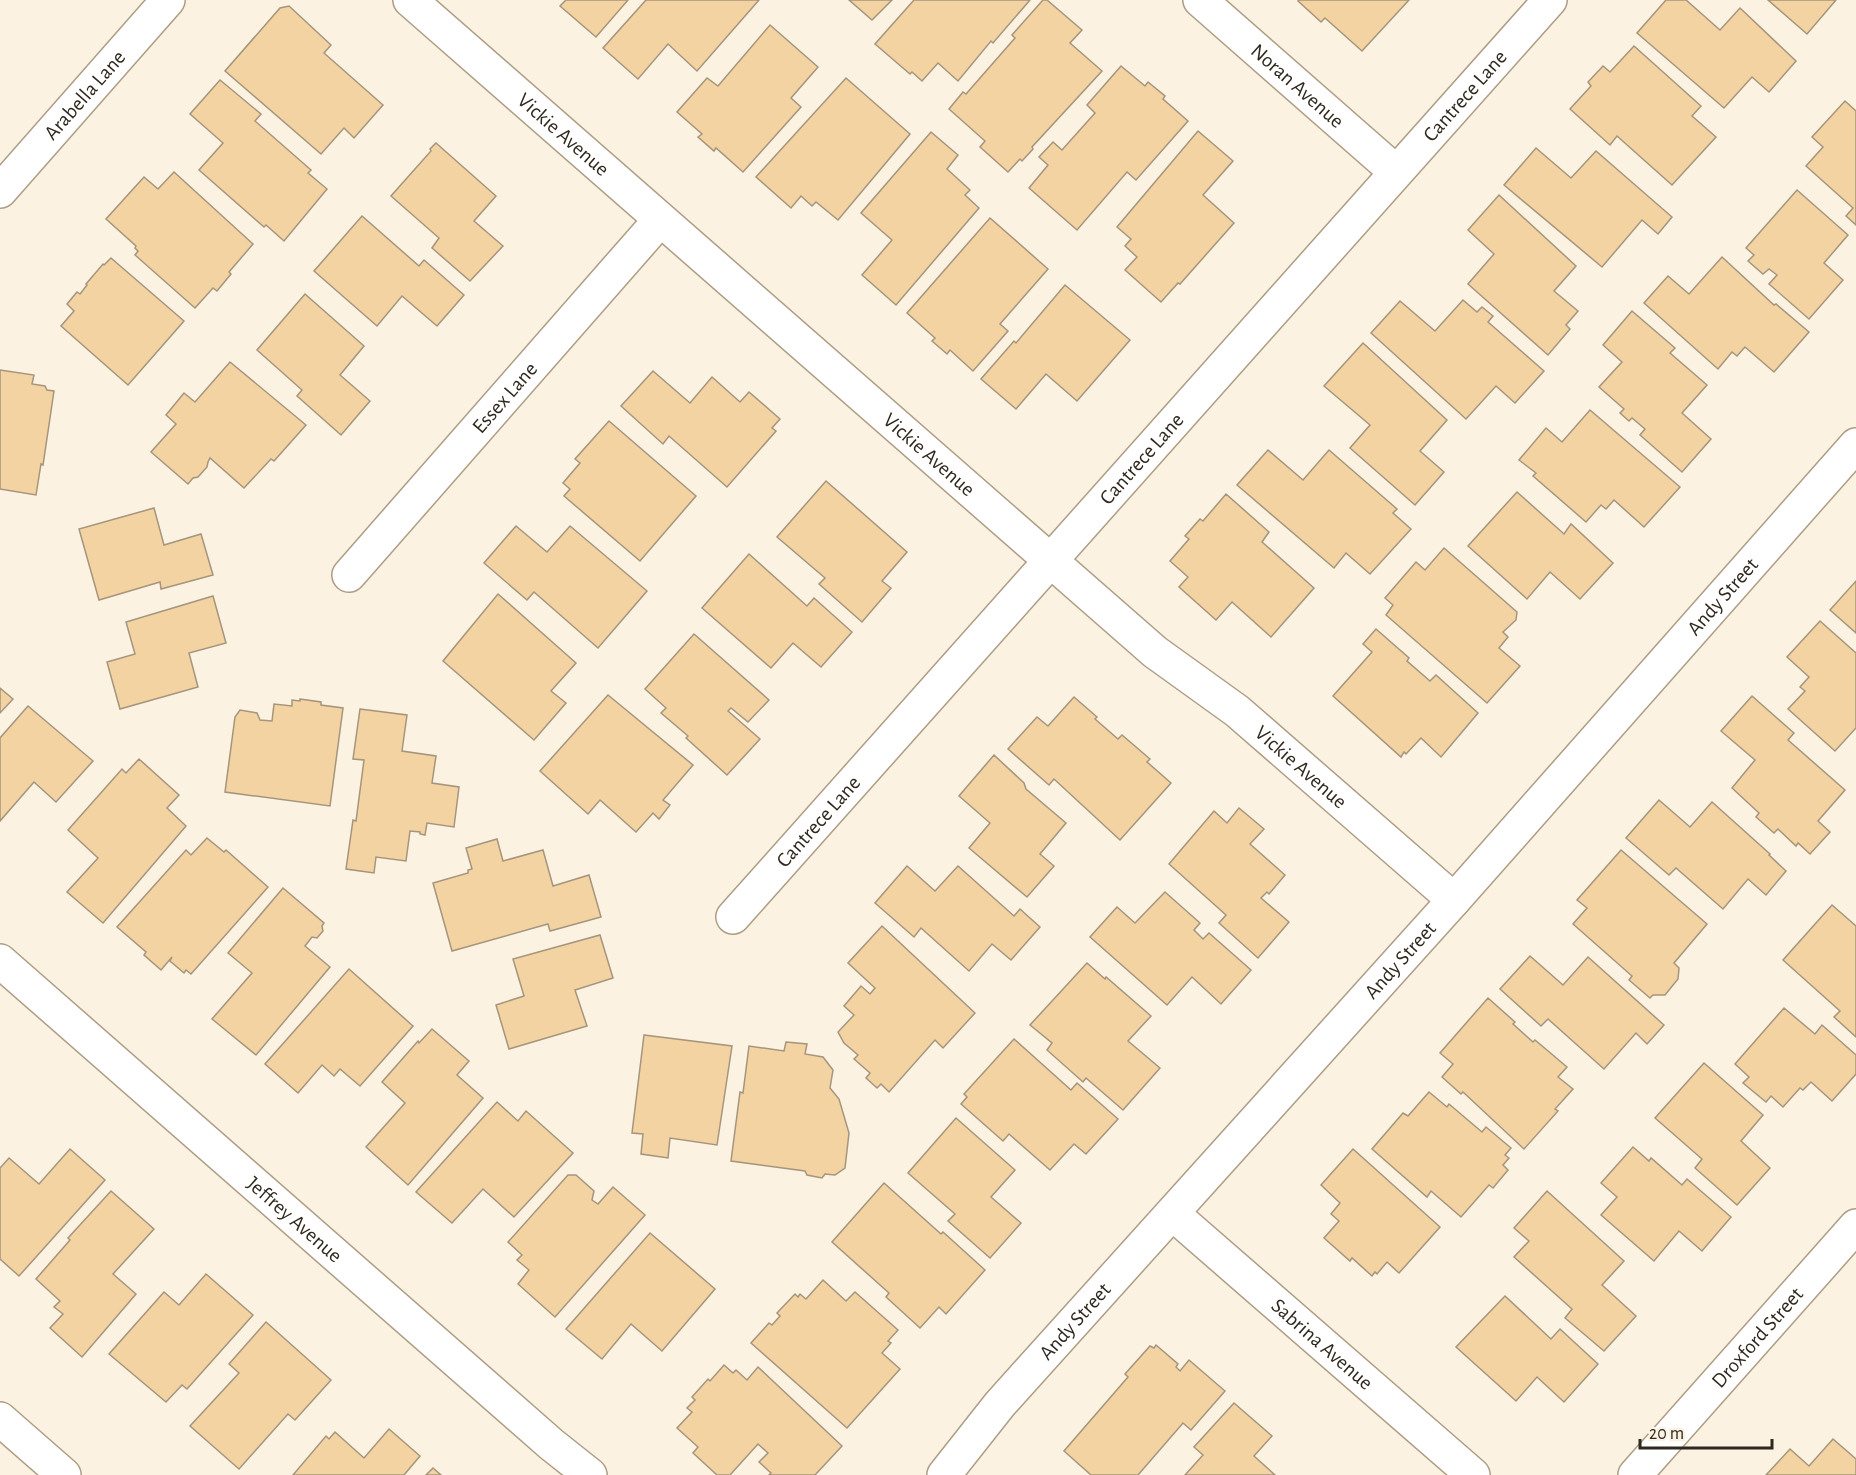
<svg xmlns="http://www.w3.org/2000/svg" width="1856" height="1475" viewBox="0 0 1856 1475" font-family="'Alegreya Sans',sans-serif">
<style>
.building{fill:#f4d3a2;stroke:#a5957d;stroke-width:1.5}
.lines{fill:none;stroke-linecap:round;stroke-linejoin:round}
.minor-casing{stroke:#ae9d85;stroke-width:36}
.tertiary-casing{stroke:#ae9d85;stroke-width:36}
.minor{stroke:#fff;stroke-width:33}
.tertiary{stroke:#fff;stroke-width:33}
.labels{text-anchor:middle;stroke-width:4.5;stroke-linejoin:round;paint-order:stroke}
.street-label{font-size:21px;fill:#2e281e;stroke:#fcf2e2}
</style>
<rect width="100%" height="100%" fill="#fcf2e2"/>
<g class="building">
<path d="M 566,0 L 628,0 L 596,37 L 560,6 Z"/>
<path d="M 646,0 L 759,0 L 697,71 L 668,44 L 638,79 L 603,48 Z"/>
<path d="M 849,0 L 892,0 L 872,20 Z"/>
<path d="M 914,0 L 1030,0 L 993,43 L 991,41 L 958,81 L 938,63 L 922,81 L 912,72 L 910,74 L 875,44 Z"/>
<path d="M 1043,0 L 1047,0 L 1082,30 L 1070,43 L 1102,71 L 1032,147 L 1033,149 L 1022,161 L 1020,159 L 1008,172 L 980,147 L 985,141 L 949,109 L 963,92 L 966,94 L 1015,38 L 1012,35 Z"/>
<path d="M 1299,0 L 1409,0 L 1362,51 L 1325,18 L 1321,22 L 1298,1 Z"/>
<path d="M 1666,0 L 1686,0 L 1720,30 L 1740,8 L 1796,61 L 1769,92 L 1752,77 L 1724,108 L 1637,33 Z"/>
<path d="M 1768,0 L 1836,0 L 1807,34 Z"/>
<path d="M 289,6 L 331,45 L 324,53 L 383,105 L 354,138 L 344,128 L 321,154 L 225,71 L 280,8 Z"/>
<path d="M 770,25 L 818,67 L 791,98 L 801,107 L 743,172 L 716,148 L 714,151 L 698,137 L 702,134 L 677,112 L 707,78 L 718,86 Z"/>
<path d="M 1634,46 L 1701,106 L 1692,116 L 1716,137 L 1672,185 L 1617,136 L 1610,145 L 1570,109 L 1591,86 L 1588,82 L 1603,66 L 1610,72 Z"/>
<path d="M 1121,66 L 1145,86 L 1148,82 L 1165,96 L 1163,99 L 1188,121 L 1136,180 L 1127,172 L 1077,230 L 1029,188 L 1048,165 L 1039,157 L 1053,142 L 1062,150 L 1095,113 L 1087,105 Z"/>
<path d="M 846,78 L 910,134 L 838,220 L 816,202 L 812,206 L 801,196 L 791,208 L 756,177 Z"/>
<path d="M 220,80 L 261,114 L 255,121 L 311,170 L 308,173 L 327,189 L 284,241 L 266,225 L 264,227 L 199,170 L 223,143 L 190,114 Z"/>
<path d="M 1845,101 L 1856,111 L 1856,225 L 1846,216 L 1853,208 L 1806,166 L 1823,147 L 1812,137 Z"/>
<path d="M 1198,131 L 1233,161 L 1203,195 L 1234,223 L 1180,284 L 1178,283 L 1161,302 L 1125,270 L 1137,257 L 1125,246 L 1131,239 L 1117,227 Z"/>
<path d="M 931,132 L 958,155 L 947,169 L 970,190 L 965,195 L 979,208 L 896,305 L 862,275 L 892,240 L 861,213 Z"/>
<path d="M 436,143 L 496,196 L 474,221 L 503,246 L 470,281 L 432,248 L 439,238 L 391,196 L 431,151 L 430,149 Z"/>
<path d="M 1536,148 L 1571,178 L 1596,151 L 1672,217 L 1658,234 L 1642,220 L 1602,267 L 1504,185 Z"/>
<path d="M 174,172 L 253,244 L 229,272 L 231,274 L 217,291 L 213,288 L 195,308 L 135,255 L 138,251 L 135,248 L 136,246 L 106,219 L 144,177 L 158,189 Z"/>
<path d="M 1797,190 L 1848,235 L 1824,263 L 1843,280 L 1809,319 L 1769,284 L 1777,275 L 1769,269 L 1763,274 L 1748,261 L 1754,255 L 1746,248 Z"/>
<path d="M 1499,195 L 1576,266 L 1554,291 L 1578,311 L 1566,325 L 1570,329 L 1548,355 L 1468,284 L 1494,254 L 1468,230 Z"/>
<path d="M 362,216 L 419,266 L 424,260 L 464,295 L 437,326 L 402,296 L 377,326 L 314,271 Z"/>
<path d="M 990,218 L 1048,269 L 1000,324 L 1008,331 L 973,371 L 950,350 L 947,354 L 932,341 L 935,338 L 907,313 Z"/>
<path d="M 1722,257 L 1774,305 L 1776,304 L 1809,332 L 1774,372 L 1745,347 L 1737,356 L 1732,352 L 1718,369 L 1644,303 L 1668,276 L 1689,294 Z"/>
<path d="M 111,258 L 184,321 L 128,385 L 61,326 L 74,311 L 67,304 L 77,292 L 80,294 L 87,285 L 86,284 L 103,264 L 104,265 Z"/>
<path d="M 1065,285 L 1130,340 L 1077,401 L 1046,374 L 1016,409 L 981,379 L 1014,341 L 1016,343 Z"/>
<path d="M 305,294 L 364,346 L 340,375 L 370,401 L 341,435 L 297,396 L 302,390 L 257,350 Z"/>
<path d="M 1463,300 L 1477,312 L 1482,307 L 1493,316 L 1488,322 L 1544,371 L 1515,403 L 1496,386 L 1466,419 L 1371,333 L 1400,301 L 1435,331 Z"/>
<path d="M 1632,311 L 1675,348 L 1670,353 L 1707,385 L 1682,413 L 1711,439 L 1682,472 L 1640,435 L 1645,429 L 1632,418 L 1629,421 L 1620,413 L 1624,409 L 1599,387 L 1622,362 L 1603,345 Z"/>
<path d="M 1363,343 L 1447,420 L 1420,451 L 1444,472 L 1415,505 L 1350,448 L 1370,425 L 1324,386 Z"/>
<path d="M 230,362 L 306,425 L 274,461 L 271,459 L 244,488 L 210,458 L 208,462 L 207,467 L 198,477 L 193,478 L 188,484 L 151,452 L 176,424 L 166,415 L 184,393 L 195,402 Z"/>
<path d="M 0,370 L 34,375 L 32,384 L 45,386 L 47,390 L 54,391 L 43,465 L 41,464 L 36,495 L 0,489 Z"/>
<path d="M 653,371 L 690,403 L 712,377 L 740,402 L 749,392 L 780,419 L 772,428 L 776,431 L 727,487 L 669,436 L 663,444 L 621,406 Z"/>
<path d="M 1590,410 L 1680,487 L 1644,527 L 1614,500 L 1606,509 L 1601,505 L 1586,522 L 1533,476 L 1536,473 L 1519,460 L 1546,428 L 1562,442 Z"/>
<path d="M 609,421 L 696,496 L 640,561 L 564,496 L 570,489 L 563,483 L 580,463 L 575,459 Z"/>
<path d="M 1268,450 L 1303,480 L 1329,450 L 1397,509 L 1393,513 L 1411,529 L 1370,574 L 1346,553 L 1334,568 L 1237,485 Z"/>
<path d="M 826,481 L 907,552 L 882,581 L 891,588 L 862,622 L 819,584 L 825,578 L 777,537 Z"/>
<path d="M 1517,492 L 1564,534 L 1571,524 L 1613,563 L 1580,599 L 1550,572 L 1527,599 L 1468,546 Z"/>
<path d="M 1226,494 L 1269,532 L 1262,542 L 1314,588 L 1271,637 L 1232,602 L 1216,620 L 1179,587 L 1188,577 L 1170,561 L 1189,539 L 1185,536 L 1200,519 L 1203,521 Z"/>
<path d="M 154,508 L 164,545 L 201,534 L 213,575 L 161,589 L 160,582 L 99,600 L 79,529 Z"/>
<path d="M 516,526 L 547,552 L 570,526 L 647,591 L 598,648 L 534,592 L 527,600 L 484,563 Z"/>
<path d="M 1444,548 L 1517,612 L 1516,620 L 1503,632 L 1508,637 L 1499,648 L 1520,666 L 1487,703 L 1386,615 L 1393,605 L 1385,598 L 1416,562 L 1425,570 Z"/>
<path d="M 749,554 L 807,606 L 814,598 L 852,632 L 821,667 L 793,643 L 771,668 L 702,608 Z"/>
<path d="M 1856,581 L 1856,633 L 1830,610 Z"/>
<path d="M 498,594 L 576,663 L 551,691 L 566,703 L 534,740 L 443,661 Z"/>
<path d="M 213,596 L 226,643 L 189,653 L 198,687 L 120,709 L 107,662 L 135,654 L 126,622 Z"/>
<path d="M 1820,621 L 1856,653 L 1856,728 L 1835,751 L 1788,709 L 1805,691 L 1800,687 L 1809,677 L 1787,657 Z"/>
<path d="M 1376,629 L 1409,658 L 1407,661 L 1430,681 L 1436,675 L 1478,713 L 1441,757 L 1421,738 L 1406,754 L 1404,752 L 1401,757 L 1333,696 L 1372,652 L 1363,644 Z"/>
<path d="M 694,634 L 769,700 L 748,722 L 731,708 L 728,711 L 760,739 L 727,775 L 686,738 L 688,736 L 661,713 L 666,708 L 645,689 Z"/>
<path d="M 0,688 L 13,699 L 0,713 Z"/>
<path d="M 608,695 L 693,765 L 663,800 L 670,805 L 659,819 L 653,813 L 636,832 L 600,800 L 588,814 L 540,771 Z"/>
<path d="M 1752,696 L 1794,733 L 1788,740 L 1845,790 L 1818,821 L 1830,832 L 1810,854 L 1798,843 L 1796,846 L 1778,829 L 1774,833 L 1756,817 L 1759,813 L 1732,788 L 1755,760 L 1721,731 Z"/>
<path d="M 1074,697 L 1097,717 L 1095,719 L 1118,739 L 1122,735 L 1150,759 L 1147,762 L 1171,783 L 1120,840 L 1054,779 L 1049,785 L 1008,749 L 1037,717 L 1048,726 Z"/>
<path d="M 300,699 L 321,702 L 321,705 L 343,708 L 330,806 L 225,792 L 235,717 L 240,710 L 257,713 L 260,720 L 272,721 L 274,704 L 292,706 L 292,700 L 300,701 Z"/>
<path d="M 28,706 L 93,761 L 56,802 L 34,782 L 0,821 L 0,738 Z"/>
<path d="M 360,709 L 407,715 L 402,751 L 436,756 L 432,783 L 459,787 L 454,827 L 427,823 L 425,835 L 420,834 L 420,832 L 410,831 L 406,861 L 376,857 L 374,873 L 346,869 L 353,820 L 356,821 L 364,760 L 353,759 Z"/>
<path d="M 994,755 L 1024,783 L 1026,789 L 1066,823 L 1040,854 L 1054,866 L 1027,897 L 969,848 L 990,823 L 959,796 Z"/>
<path d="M 139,759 L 179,795 L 167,808 L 186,826 L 103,923 L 67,892 L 98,858 L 68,830 L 122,769 L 126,773 Z"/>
<path d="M 1659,800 L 1690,827 L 1712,802 L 1770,854 L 1769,855 L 1786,871 L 1766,895 L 1748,879 L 1723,909 L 1676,868 L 1669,875 L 1626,838 Z"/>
<path d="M 1239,808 L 1264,829 L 1250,844 L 1285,875 L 1269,894 L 1267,892 L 1261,898 L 1289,922 L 1258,958 L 1219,923 L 1226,915 L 1169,864 L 1214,811 L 1227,823 Z"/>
<path d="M 207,838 L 224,852 L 226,850 L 268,887 L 191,974 L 186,970 L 184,973 L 170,961 L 172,957 L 161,970 L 144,955 L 146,952 L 117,927 L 186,850 L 191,855 Z"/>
<path d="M 497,839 L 503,861 L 543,850 L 553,886 L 589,875 L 601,917 L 550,931 L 548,924 L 452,951 L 433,883 L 468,873 L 468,870 L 472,869 L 466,848 Z"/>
<path d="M 1621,850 L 1707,924 L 1674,963 L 1679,968 L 1678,979 L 1665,995 L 1653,995 L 1650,998 L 1629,980 L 1632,976 L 1573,924 L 1587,908 L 1577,900 Z"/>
<path d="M 907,866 L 935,891 L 958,866 L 1014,916 L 1020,909 L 1040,927 L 1011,960 L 992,944 L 969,971 L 921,928 L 914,937 L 875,903 Z"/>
<path d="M 283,888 L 324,923 L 322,926 L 323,931 L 317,938 L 312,937 L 305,946 L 330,967 L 256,1055 L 212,1019 L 252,973 L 228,953 Z"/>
<path d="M 1165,892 L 1200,923 L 1194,930 L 1203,939 L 1209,933 L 1251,970 L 1221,1004 L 1192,977 L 1167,1005 L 1090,937 L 1117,907 L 1135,923 Z"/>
<path d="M 1832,905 L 1856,926 L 1856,1037 L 1834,1017 L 1840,1011 L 1783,960 Z"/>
<path d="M 882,926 L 975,1013 L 943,1048 L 935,1040 L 889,1092 L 881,1084 L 877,1088 L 866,1078 L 870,1073 L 854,1059 L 858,1055 L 844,1043 L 838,1032 L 854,1015 L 844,1006 L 861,986 L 870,994 L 875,988 L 848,963 Z"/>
<path d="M 600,935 L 613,978 L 575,990 L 587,1026 L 509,1049 L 496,1005 L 524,996 L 513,959 Z"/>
<path d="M 1530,956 L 1563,985 L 1588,957 L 1664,1025 L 1647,1044 L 1636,1033 L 1604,1069 L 1548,1019 L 1541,1026 L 1500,989 Z"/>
<path d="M 1087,963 L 1105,979 L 1106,977 L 1151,1016 L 1128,1041 L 1160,1068 L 1123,1110 L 1086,1078 L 1083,1082 L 1047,1050 L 1052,1043 L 1030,1025 Z"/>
<path d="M 349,969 L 413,1026 L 360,1086 L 340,1069 L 334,1076 L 322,1065 L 298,1093 L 265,1064 Z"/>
<path d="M 1488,998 L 1515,1022 L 1513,1024 L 1533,1042 L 1535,1040 L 1567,1067 L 1558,1077 L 1573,1089 L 1555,1109 L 1558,1111 L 1524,1149 L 1463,1092 L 1461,1094 L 1442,1077 L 1453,1064 L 1440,1053 Z"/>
<path d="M 1784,1008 L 1815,1034 L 1822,1025 L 1856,1055 L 1856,1074 L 1832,1101 L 1811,1082 L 1803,1090 L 1800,1088 L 1783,1107 L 1771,1096 L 1766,1102 L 1743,1083 L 1749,1077 L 1735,1064 Z"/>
<path d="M 432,1029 L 469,1061 L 457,1075 L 483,1098 L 408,1185 L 366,1147 L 405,1103 L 382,1082 L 418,1041 L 419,1043 Z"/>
<path d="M 644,1035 L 732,1046 L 717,1145 L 670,1138 L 668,1158 L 641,1154 L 643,1134 L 632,1133 Z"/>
<path d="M 1014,1039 L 1071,1090 L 1077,1083 L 1118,1119 L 1086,1154 L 1074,1144 L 1050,1170 L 1009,1134 L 1003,1141 L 961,1104 L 967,1097 L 964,1094 Z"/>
<path d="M 786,1042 L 807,1044 L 805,1054 L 823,1057 L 833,1070 L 830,1088 L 839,1099 L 849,1133 L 845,1168 L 835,1175 L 825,1174 L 822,1178 L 807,1175 L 805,1171 L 731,1161 L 740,1092 L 743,1093 L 749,1046 L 784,1051 Z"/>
<path d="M 1704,1063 L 1763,1115 L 1741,1141 L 1770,1168 L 1737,1205 L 1695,1168 L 1702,1159 L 1655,1118 Z"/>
<path d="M 1429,1092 L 1447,1107 L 1449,1104 L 1482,1132 L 1486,1127 L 1511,1148 L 1505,1155 L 1509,1158 L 1503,1165 L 1508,1170 L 1493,1188 L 1489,1185 L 1461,1217 L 1431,1191 L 1427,1197 L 1372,1149 L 1403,1113 L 1408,1116 Z"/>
<path d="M 497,1102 L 518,1121 L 526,1111 L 573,1153 L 514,1217 L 483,1189 L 452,1223 L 416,1192 Z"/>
<path d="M 956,1118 L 1015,1170 L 991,1197 L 1021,1223 L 990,1258 L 948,1221 L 955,1214 L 908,1173 Z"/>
<path d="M 1633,1147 L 1649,1161 L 1651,1158 L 1682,1185 L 1687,1179 L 1731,1217 L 1702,1251 L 1679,1231 L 1654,1261 L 1601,1215 L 1617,1197 L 1601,1183 Z"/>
<path d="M 70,1149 L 105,1180 L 19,1276 L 0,1259 L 0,1168 L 9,1158 L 39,1184 Z"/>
<path d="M 1353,1149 L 1440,1227 L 1399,1273 L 1387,1262 L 1377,1274 L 1375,1272 L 1372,1276 L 1352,1258 L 1350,1261 L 1324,1238 L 1339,1221 L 1331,1214 L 1340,1203 L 1321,1185 Z"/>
<path d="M 568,1175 L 576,1175 L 594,1191 L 592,1200 L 598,1204 L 613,1187 L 645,1215 L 555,1317 L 518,1284 L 529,1270 L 517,1260 L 522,1255 L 508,1242 Z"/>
<path d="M 884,1183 L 941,1234 L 943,1232 L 985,1270 L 946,1314 L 939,1307 L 920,1328 L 886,1297 L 889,1293 L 832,1242 Z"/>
<path d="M 111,1191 L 154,1229 L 113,1274 L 136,1294 L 82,1357 L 50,1328 L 63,1314 L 54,1307 L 60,1301 L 36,1279 L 70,1240 L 68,1238 Z"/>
<path d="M 1547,1191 L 1624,1261 L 1602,1285 L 1636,1316 L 1604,1351 L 1565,1318 L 1572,1309 L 1514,1257 L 1529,1241 L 1514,1228 Z"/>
<path d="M 650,1233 L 715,1289 L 662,1351 L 631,1324 L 602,1359 L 566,1329 Z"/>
<path d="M 206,1274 L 253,1315 L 187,1389 L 182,1385 L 166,1402 L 109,1354 L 164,1292 L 179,1305 Z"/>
<path d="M 823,1280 L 846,1301 L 855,1292 L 898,1330 L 888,1341 L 891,1343 L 882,1353 L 900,1369 L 847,1428 L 751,1343 L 769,1323 L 772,1325 L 780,1316 L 777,1313 L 795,1294 L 798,1297 L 800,1294 L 806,1299 Z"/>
<path d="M 1505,1296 L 1551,1339 L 1560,1329 L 1598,1364 L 1564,1402 L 1537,1377 L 1516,1401 L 1456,1347 Z"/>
<path d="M 266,1322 L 331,1380 L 295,1420 L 288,1414 L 239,1469 L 190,1426 L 239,1373 L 229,1364 Z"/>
<path d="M 1156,1345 L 1178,1364 L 1176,1367 L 1180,1371 L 1189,1360 L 1225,1391 L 1191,1430 L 1183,1423 L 1138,1475 L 1091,1475 L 1064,1451 L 1128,1377 L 1125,1374 L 1150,1346 L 1154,1348 Z"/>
<path d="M 724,1365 L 733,1373 L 736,1370 L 747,1380 L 758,1367 L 842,1446 L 815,1475 L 769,1475 L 771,1473 L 759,1462 L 768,1453 L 758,1444 L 730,1475 L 717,1475 L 693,1453 L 698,1447 L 677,1428 L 692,1412 L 687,1408 L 695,1400 L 692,1397 L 708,1379 L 710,1381 Z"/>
<path d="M 1234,1403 L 1272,1436 L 1254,1456 L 1275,1475 L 1185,1475 L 1203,1455 L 1194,1447 Z"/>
<path d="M 389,1429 L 420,1456 L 404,1475 L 293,1475 L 326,1436 L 329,1439 L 335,1432 L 364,1458 Z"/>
<path d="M 1833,1439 L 1856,1459 L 1856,1475 L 1766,1475 L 1790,1449 L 1809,1466 Z"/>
<path d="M 433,1468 L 441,1475 L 426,1475 Z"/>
</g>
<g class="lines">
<defs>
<g id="minor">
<path id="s1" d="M 410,0 L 1155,652 L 1237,711 L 1454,900"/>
<path id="s2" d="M 1200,0 L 1396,172"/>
<path id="s3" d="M 0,191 L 168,0"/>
<path id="s4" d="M 349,575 L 660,220"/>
<path id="s5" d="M 733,917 L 1550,0"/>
<path id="s6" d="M 0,961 L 551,1444 L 590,1475"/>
<path id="s7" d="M 1173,1214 L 1473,1475"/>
<path id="s8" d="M 944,1475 L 1000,1404 L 1454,900 L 1856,445"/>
<path id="s9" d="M 1635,1475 L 1856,1226"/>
</g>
<path id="tertiary" d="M 0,1419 L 64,1475"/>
</defs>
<use href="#minor" class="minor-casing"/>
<use href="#tertiary" class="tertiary-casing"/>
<use href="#minor" class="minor"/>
<use href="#tertiary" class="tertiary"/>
</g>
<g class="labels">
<g class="street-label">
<text dy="7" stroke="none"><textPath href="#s2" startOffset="130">Noran Avenue</textPath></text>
<text dy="7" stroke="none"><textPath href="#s3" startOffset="128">Arabella Lane</textPath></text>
<text dy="7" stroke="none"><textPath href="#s5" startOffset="1100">Cantrece Lane</textPath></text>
<text dy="7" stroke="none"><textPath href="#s1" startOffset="204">Vickie Avenue</textPath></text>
<text dy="7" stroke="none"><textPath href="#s4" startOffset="236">Essex Lane</textPath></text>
<text dy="7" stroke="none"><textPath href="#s1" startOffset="690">Vickie Avenue</textPath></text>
<text dy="7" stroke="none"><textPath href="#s5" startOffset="614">Cantrece Lane</textPath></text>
<text dy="7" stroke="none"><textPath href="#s8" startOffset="1174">Andy Street</textPath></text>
<text dy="7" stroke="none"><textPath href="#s1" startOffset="1176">Vickie Avenue</textPath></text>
<text dy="7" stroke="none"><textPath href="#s5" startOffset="128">Cantrece Lane</textPath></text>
<text dy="7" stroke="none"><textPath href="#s8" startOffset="688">Andy Street</textPath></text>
<text dy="7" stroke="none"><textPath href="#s6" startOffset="392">Jeffrey Avenue</textPath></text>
<text dy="7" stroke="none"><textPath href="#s8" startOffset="202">Andy Street</textPath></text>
<text dy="7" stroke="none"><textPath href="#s9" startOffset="184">Droxford Street</textPath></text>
<text dy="7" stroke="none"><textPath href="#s7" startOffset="198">Sabrina Avenue</textPath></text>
</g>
</g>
<path d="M1640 1439v9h132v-9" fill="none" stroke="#2e281e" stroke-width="3"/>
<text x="1649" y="1439" font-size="18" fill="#2e281e" stroke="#fcf2e2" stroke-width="4.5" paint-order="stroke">20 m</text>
</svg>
